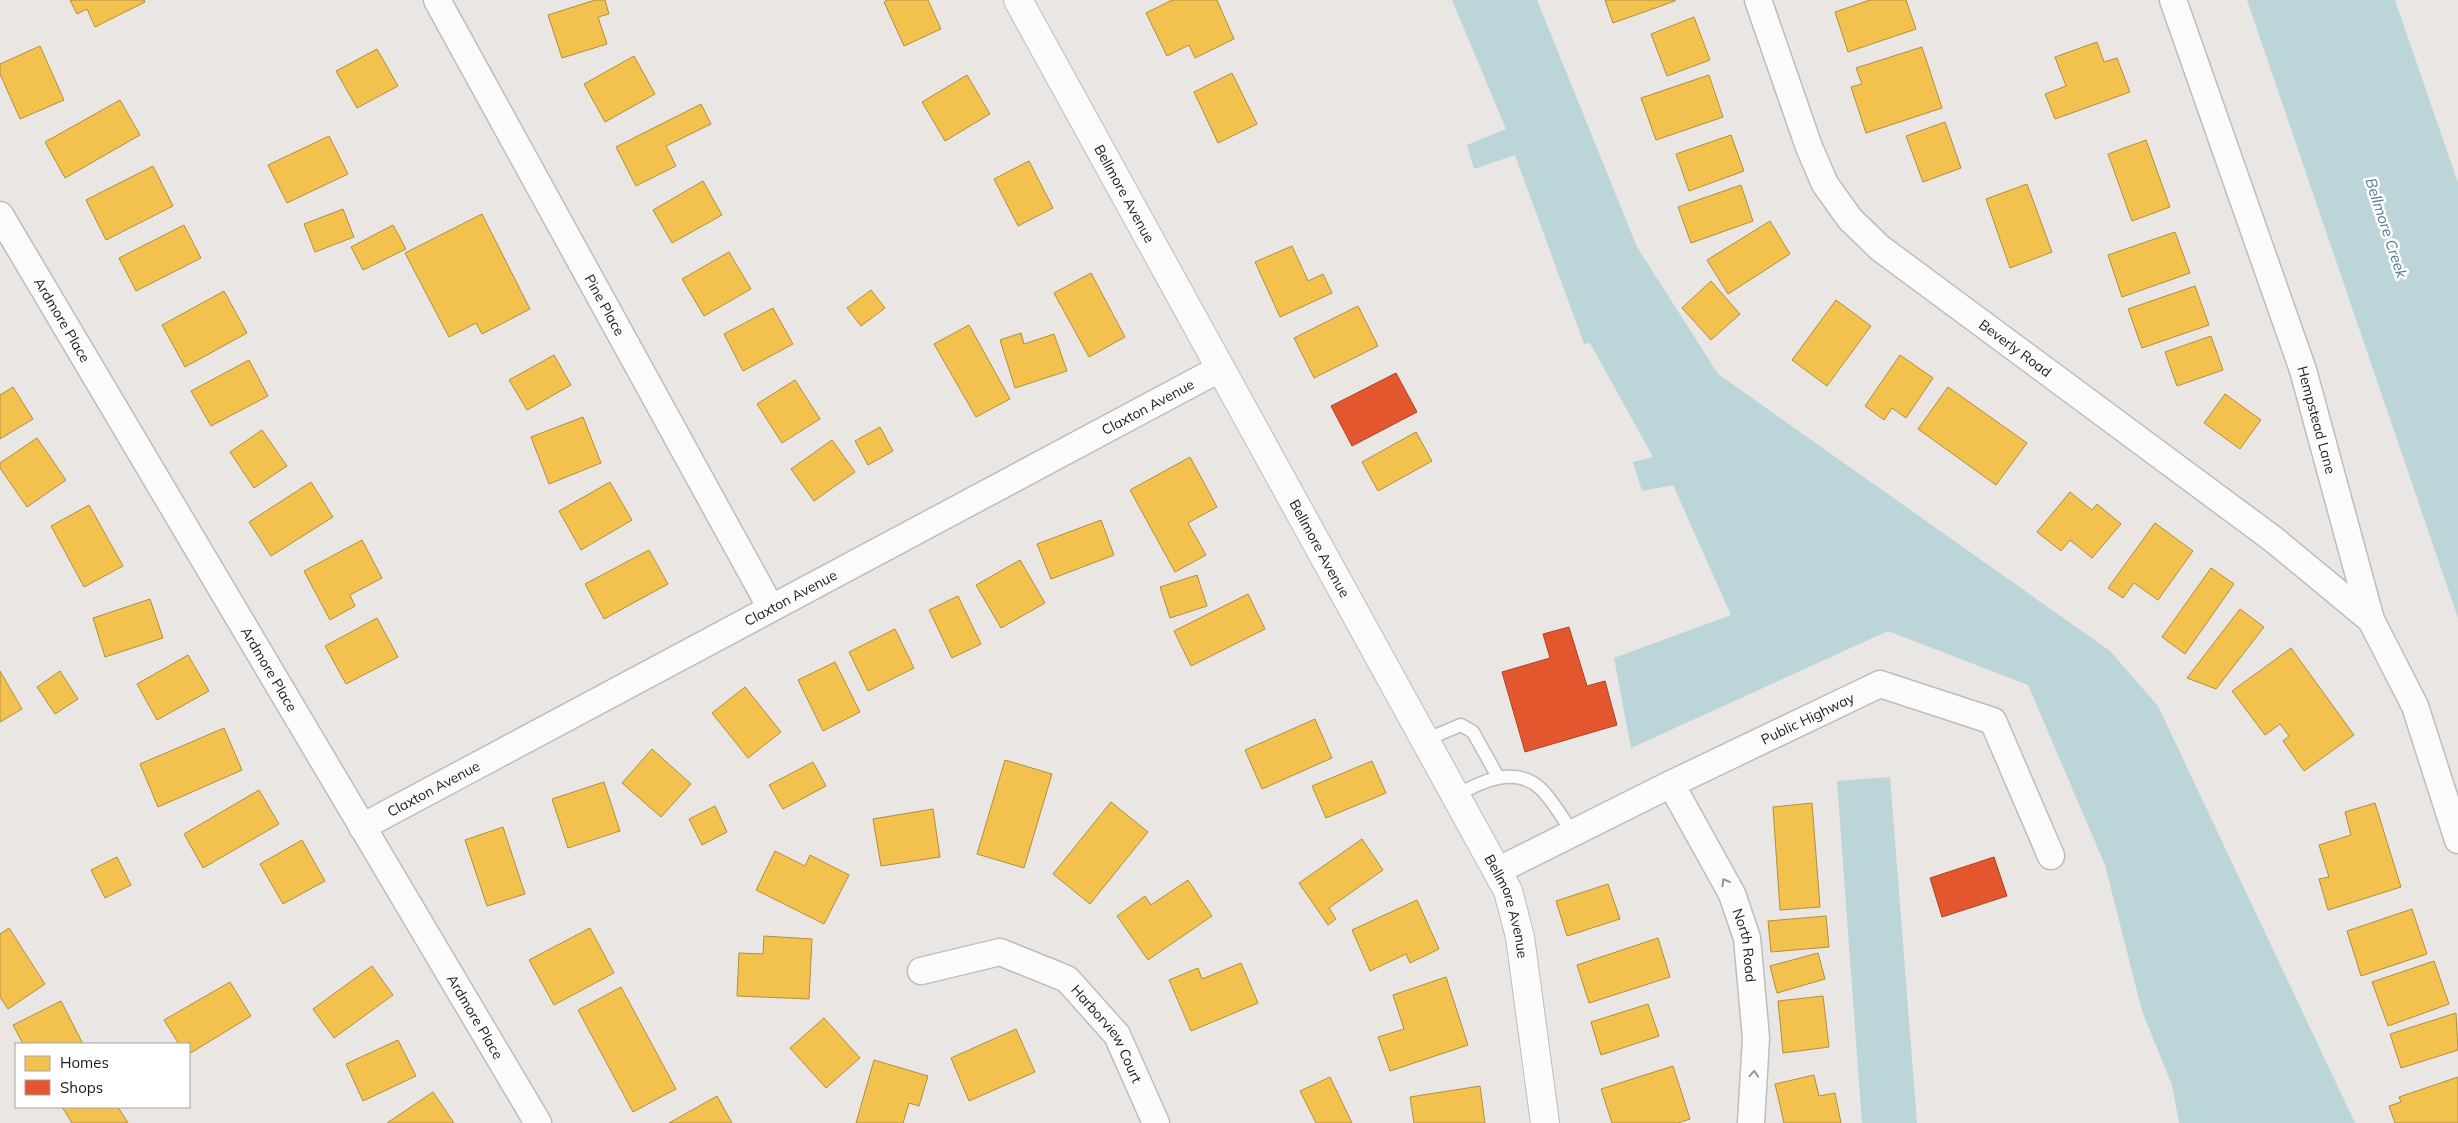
<svg xmlns="http://www.w3.org/2000/svg" width="2458" height="1123" viewBox="0 0 2458 1123" font-family="Mulish,sans-serif">
<style>
.water{fill:#bbd5d8}
.homes{fill:#f2c14e;stroke:#b28f3f}
.shops{fill:#e4572e;stroke:#a84528}
.lines{fill:none;stroke-linecap:round;stroke-linejoin:round}
.service-casing{stroke:#bfbdbc;stroke-width:15}
.minor-casing{stroke:#bfbdbc;stroke-width:29}
.tertiary-casing{stroke:#bfbdbc;stroke-width:30}
.service{stroke:#fcfbfb;stroke-width:12}
.minor{stroke:#fcfbfb;stroke-width:26}
.tertiary{stroke:#fcfbfb;stroke-width:28}
.oneway{stroke:#979696}
.labels{text-anchor:middle;stroke-width:5;stroke-linejoin:round;paint-order:stroke}
.street-label{font-size:14px;fill:#1b1b1b;stroke:#fff}
.water-label{font-size:15px;font-style:italic;fill:#517a97;stroke:#fff}
</style>
<rect width="100%" height="100%" fill="#e9e6e3"/>
<g class="water">
<path d="M 1452,0 L 1537,0 L 1637,247 L 1718,374 L 2110,651 L 2158,706 L 2355,1123 L 2179,1123 L 2172,1085 L 2142,1011 L 2105,865 L 2028,685 L 1888,631 L 1631,748 L 1614,658 L 1731,615 L 1673,485 L 1642,491 L 1633,462 L 1653,457 L 1590,343 L 1584,344 L 1515,155 L 1474,169 L 1467,145 L 1506,129 Z"/>
<path d="M 2247,0 L 2395,0 L 2458,183 L 2458,618 Z"/>
<path d="M 1890,777 L 1917,1123 L 1862,1123 L 1837,781 Z"/>
</g>
<g class="homes">
<path d="M 70,0 L 144,0 L 145,2 L 95,27 L 87,9 L 77,14 Z"/>
<path d="M 595,0 L 605,0 L 609,14 L 598,17 L 607,44 L 562,58 L 548,15 Z"/>
<path d="M 887,0 L 928,0 L 941,29 L 904,46 L 884,2 Z"/>
<path d="M 1172,0 L 1217,0 L 1234,39 L 1195,58 L 1189,45 L 1167,56 L 1146,13 Z"/>
<path d="M 1605,0 L 1675,0 L 1675,1 L 1613,23 Z"/>
<path d="M 1870,0 L 1906,0 L 1916,29 L 1848,52 L 1835,12 Z"/>
<path d="M 1694,17 L 1710,60 L 1667,76 L 1651,34 Z"/>
<path d="M 2097,42 L 2104,62 L 2117,58 L 2130,92 L 2055,119 L 2045,94 L 2066,86 L 2055,57 Z"/>
<path d="M 40,46 L 64,100 L 20,119 L 0,74 L 0,64 Z"/>
<path d="M 1922,47 L 1942,108 L 1866,133 L 1851,87 L 1862,84 L 1856,68 Z"/>
<path d="M 377,49 L 398,86 L 357,108 L 336,71 Z"/>
<path d="M 634,56 L 655,94 L 605,122 L 584,84 Z"/>
<path d="M 1232,73 L 1257,124 L 1218,143 L 1194,92 Z"/>
<path d="M 967,75 L 990,114 L 945,141 L 922,102 Z"/>
<path d="M 1709,75 L 1723,117 L 1656,140 L 1641,98 Z"/>
<path d="M 120,100 L 140,135 L 65,178 L 45,142 Z"/>
<path d="M 701,104 L 711,124 L 666,146 L 676,166 L 636,186 L 616,147 Z"/>
<path d="M 1945,122 L 1961,168 L 1923,182 L 1906,136 Z"/>
<path d="M 1731,135 L 1744,171 L 1689,191 L 1676,154 Z"/>
<path d="M 329,136 L 348,174 L 287,203 L 268,165 Z"/>
<path d="M 2146,140 L 2170,207 L 2132,221 L 2108,154 Z"/>
<path d="M 1029,161 L 1053,208 L 1018,226 L 994,179 Z"/>
<path d="M 153,166 L 173,206 L 106,240 L 86,200 Z"/>
<path d="M 703,181 L 722,215 L 672,243 L 653,210 Z"/>
<path d="M 2027,184 L 2052,252 L 2010,268 L 1986,199 Z"/>
<path d="M 1741,185 L 1753,221 L 1691,243 L 1678,207 Z"/>
<path d="M 343,209 L 354,237 L 315,252 L 304,224 Z"/>
<path d="M 482,214 L 530,309 L 482,334 L 476,323 L 449,337 L 405,253 Z"/>
<path d="M 1770,221 L 1790,254 L 1728,294 L 1707,260 Z"/>
<path d="M 184,225 L 201,258 L 136,291 L 119,258 Z"/>
<path d="M 393,225 L 406,249 L 363,270 L 351,247 Z"/>
<path d="M 2175,232 L 2190,273 L 2122,297 L 2108,255 Z"/>
<path d="M 1292,246 L 1308,281 L 1323,274 L 1332,293 L 1280,317 L 1255,262 Z"/>
<path d="M 729,252 L 751,289 L 704,316 L 682,279 Z"/>
<path d="M 1091,273 L 1125,337 L 1089,357 L 1054,293 Z"/>
<path d="M 1711,281 L 1740,314 L 1711,340 L 1682,308 Z"/>
<path d="M 2195,286 L 2209,325 L 2142,348 L 2128,309 Z"/>
<path d="M 871,290 L 885,308 L 861,326 L 847,308 Z"/>
<path d="M 224,291 L 247,333 L 185,367 L 162,325 Z"/>
<path d="M 1836,300 L 1871,326 L 1827,386 L 1792,360 Z"/>
<path d="M 1358,306 L 1378,346 L 1314,378 L 1294,338 Z"/>
<path d="M 773,308 L 793,344 L 743,371 L 724,334 Z"/>
<path d="M 969,325 L 1010,399 L 976,417 L 934,344 Z"/>
<path d="M 1021,333 L 1024,344 L 1054,334 L 1067,371 L 1015,388 L 1000,340 Z"/>
<path d="M 2211,336 L 2223,370 L 2177,386 L 2165,352 Z"/>
<path d="M 554,355 L 571,385 L 527,410 L 509,380 Z"/>
<path d="M 1900,355 L 1933,378 L 1906,418 L 1892,408 L 1884,420 L 1865,406 Z"/>
<path d="M 249,360 L 268,396 L 211,426 L 191,391 Z"/>
<path d="M 795,380 L 820,419 L 782,443 L 757,404 Z"/>
<path d="M 13,387 L 33,419 L 0,439 L 0,395 Z"/>
<path d="M 1948,387 L 2027,443 L 1996,485 L 1918,429 Z"/>
<path d="M 2225,394 L 2261,420 L 2240,449 L 2204,423 Z"/>
<path d="M 583,417 L 601,463 L 549,484 L 531,437 Z"/>
<path d="M 880,427 L 893,451 L 868,465 L 855,441 Z"/>
<path d="M 262,430 L 287,466 L 254,488 L 230,452 Z"/>
<path d="M 1416,432 L 1432,461 L 1378,491 L 1362,462 Z"/>
<path d="M 37,438 L 66,480 L 27,507 L 0,468 L 0,463 Z"/>
<path d="M 832,440 L 855,472 L 814,501 L 791,469 Z"/>
<path d="M 1190,457 L 1217,507 L 1188,523 L 1206,555 L 1175,572 L 1130,490 Z"/>
<path d="M 311,482 L 333,517 L 271,556 L 249,522 Z"/>
<path d="M 610,482 L 632,520 L 581,550 L 559,511 Z"/>
<path d="M 2070,492 L 2092,510 L 2097,504 L 2121,524 L 2092,558 L 2070,540 L 2061,551 L 2037,532 Z"/>
<path d="M 89,505 L 123,566 L 84,587 L 51,526 Z"/>
<path d="M 1101,520 L 1114,555 L 1051,579 L 1037,544 Z"/>
<path d="M 2155,523 L 2193,551 L 2158,600 L 2134,583 L 2123,598 L 2108,588 Z"/>
<path d="M 362,540 L 382,578 L 350,595 L 355,606 L 330,620 L 304,571 Z"/>
<path d="M 649,550 L 668,584 L 604,619 L 585,584 Z"/>
<path d="M 1020,560 L 1045,603 L 1001,628 L 976,585 Z"/>
<path d="M 2211,568 L 2234,584 L 2185,654 L 2162,637 Z"/>
<path d="M 1197,575 L 1207,606 L 1170,618 L 1160,587 Z"/>
<path d="M 1248,594 L 1265,629 L 1191,666 L 1174,631 Z"/>
<path d="M 958,596 L 981,644 L 952,658 L 929,610 Z"/>
<path d="M 150,599 L 163,638 L 105,657 L 93,618 Z"/>
<path d="M 2240,609 L 2264,627 L 2216,689 L 2187,678 Z"/>
<path d="M 377,618 L 398,657 L 346,684 L 325,646 Z"/>
<path d="M 895,629 L 914,668 L 868,691 L 849,652 Z"/>
<path d="M 2291,648 L 2354,735 L 2304,771 L 2283,741 L 2289,736 L 2280,724 L 2265,735 L 2232,691 Z"/>
<path d="M 188,655 L 209,691 L 157,720 L 137,684 Z"/>
<path d="M 835,662 L 860,712 L 823,731 L 798,680 Z"/>
<path d="M 0,671 L 22,709 L 0,722 Z"/>
<path d="M 60,671 L 78,699 L 55,714 L 37,687 Z"/>
<path d="M 745,687 L 781,732 L 748,758 L 712,713 Z"/>
<path d="M 1315,719 L 1332,758 L 1262,789 L 1245,750 Z"/>
<path d="M 224,728 L 242,770 L 158,807 L 140,764 Z"/>
<path d="M 652,749 L 691,784 L 661,817 L 622,783 Z"/>
<path d="M 1005,760 L 1052,774 L 1024,868 L 977,854 Z"/>
<path d="M 1372,761 L 1386,793 L 1326,818 L 1312,786 Z"/>
<path d="M 813,762 L 826,786 L 783,809 L 769,785 Z"/>
<path d="M 604,782 L 620,831 L 568,848 L 552,799 Z"/>
<path d="M 259,790 L 279,824 L 203,868 L 184,834 Z"/>
<path d="M 1111,802 L 1148,832 L 1090,904 L 1053,874 Z"/>
<path d="M 1812,803 L 1820,907 L 1780,910 L 1773,807 Z"/>
<path d="M 2375,803 L 2401,887 L 2328,910 L 2319,879 L 2329,877 L 2319,845 L 2351,835 L 2345,812 Z"/>
<path d="M 715,806 L 727,832 L 702,845 L 689,819 Z"/>
<path d="M 933,809 L 940,857 L 881,866 L 873,819 Z"/>
<path d="M 503,827 L 525,894 L 487,906 L 465,840 Z"/>
<path d="M 1362,839 L 1383,870 L 1329,908 L 1336,919 L 1328,925 L 1299,883 Z"/>
<path d="M 302,840 L 325,881 L 283,904 L 260,864 Z"/>
<path d="M 775,851 L 805,866 L 810,855 L 849,875 L 824,924 L 756,890 Z"/>
<path d="M 117,857 L 131,885 L 105,898 L 91,870 Z"/>
<path d="M 1188,880 L 1212,916 L 1148,960 L 1117,916 L 1145,896 L 1151,905 Z"/>
<path d="M 1608,884 L 1620,919 L 1567,936 L 1556,901 Z"/>
<path d="M 1417,900 L 1439,949 L 1410,963 L 1406,954 L 1370,971 L 1352,930 Z"/>
<path d="M 2412,909 L 2427,954 L 2361,976 L 2347,931 Z"/>
<path d="M 1826,916 L 1829,947 L 1771,952 L 1768,921 Z"/>
<path d="M 9,928 L 45,984 L 8,1009 L 0,997 L 0,934 Z"/>
<path d="M 590,928 L 614,973 L 554,1005 L 529,960 Z"/>
<path d="M 764,936 L 812,939 L 809,999 L 737,996 L 739,953 L 763,954 Z"/>
<path d="M 1658,938 L 1670,977 L 1589,1003 L 1577,965 Z"/>
<path d="M 1818,953 L 1825,979 L 1777,993 L 1770,966 Z"/>
<path d="M 2434,961 L 2449,1004 L 2388,1026 L 2372,982 Z"/>
<path d="M 1241,963 L 1258,1003 L 1191,1031 L 1169,980 L 1198,968 L 1202,979 Z"/>
<path d="M 372,966 L 393,995 L 334,1038 L 313,1009 Z"/>
<path d="M 1446,977 L 1468,1045 L 1390,1071 L 1378,1037 L 1404,1029 L 1393,995 Z"/>
<path d="M 230,982 L 251,1016 L 189,1054 L 189,1044 L 179,1044 L 164,1020 Z"/>
<path d="M 621,987 L 676,1089 L 633,1112 L 578,1010 Z"/>
<path d="M 1823,996 L 1829,1047 L 1783,1053 L 1778,1001 Z"/>
<path d="M 61,1001 L 83,1044 L 23,1044 L 13,1025 Z"/>
<path d="M 1648,1004 L 1659,1036 L 1601,1055 L 1591,1022 Z"/>
<path d="M 2456,1013 L 2458,1050 L 2401,1068 L 2390,1034 Z"/>
<path d="M 824,1018 L 860,1058 L 826,1088 L 790,1048 Z"/>
<path d="M 1016,1029 L 1035,1072 L 969,1101 L 951,1058 Z"/>
<path d="M 398,1040 L 416,1076 L 363,1101 L 346,1064 Z"/>
<path d="M 874,1060 L 928,1076 L 919,1106 L 909,1103 L 903,1123 L 856,1123 Z"/>
<path d="M 1673,1066 L 1690,1119 L 1678,1123 L 1612,1123 L 1601,1089 Z"/>
<path d="M 1814,1075 L 1819,1096 L 1835,1093 L 1841,1123 L 1784,1123 L 1775,1084 Z"/>
<path d="M 1330,1077 L 1352,1123 L 1316,1123 L 1300,1091 Z"/>
<path d="M 2458,1077 L 2458,1123 L 2395,1123 L 2389,1106 L 2401,1102 L 2399,1097 Z"/>
<path d="M 1480,1086 L 1485,1123 L 1414,1123 L 1410,1097 Z"/>
<path d="M 433,1092 L 454,1123 L 387,1123 Z"/>
<path d="M 717,1096 L 732,1123 L 669,1123 Z"/>
<path d="M 62,1107 L 118,1107 L 128,1123 L 72,1123 Z"/>
</g>
<g class="shops">
<path d="M 1396,373 L 1417,412 L 1352,446 L 1331,406 Z"/>
<path d="M 1569,627 L 1587,686 L 1605,681 L 1617,725 L 1525,752 L 1502,672 L 1550,658 L 1543,634 Z"/>
<path d="M 1994,857 L 2007,896 L 1942,917 L 1930,878 Z"/>
</g>
<g class="lines">
<defs>
<g id="service">
<path d="M 1425,740 L 1461,725 L 1473,732 L 1498,777"/>
<path d="M 1456,796 C 1481,781 1516,765 1541,789 C 1553,801 1563,819 1573,833"/>
</g>
<g id="minor">
<path id="s1" d="M 437,0 L 771,608"/>
<path id="s2" d="M 1758,0 L 1809,147 L 1825,184 L 1850,219 L 1880,248 L 2273,539 L 2371,620"/>
<path id="s3" d="M 2173,0 L 2303,370 L 2371,620 L 2415,706 L 2458,840"/>
<path id="s4" d="M 0,215 L 538,1123"/>
<path id="s5" d="M 1671,784 L 1732,894 L 1747,938 L 1756,1038 L 1751,1123"/>
<path id="s6" d="M 362,827 L 1221,368"/>
<path id="s7" d="M 1497,871 L 1671,784 L 1880,684 L 1993,721 L 2051,856"/>
<path id="s8" d="M 921,971 L 1000,952 L 1067,979 L 1117,1035 L 1156,1123"/>
</g>
<g id="tertiary">
<path id="s9" d="M 1018,0 L 1508,891 L 1520,937 L 1545,1123"/>
</g>
</defs>
<use href="#service" class="service-casing"/>
<use href="#minor" class="minor-casing"/>
<use href="#tertiary" class="tertiary-casing"/>
<use href="#service" class="service"/>
<use href="#minor" class="minor"/>
<use href="#tertiary" class="tertiary"/>
</g>
<defs><path id="oneway-chevron" d="M-2-3.5L2.5 0L-2 3.5" fill="none" stroke-width="1.6" stroke-linecap="round" stroke-linejoin="round" transform="scale(1.25)"/></defs>
<g class="oneway">
<use href="#oneway-chevron" transform="translate(1725 882) rotate(-119)"/>
<use href="#oneway-chevron" transform="translate(1754 1074) rotate(-86)"/>
</g>
<g class="labels">
<g class="street-label">
<text dy="5" stroke="none"><textPath href="#s9" startOffset="221">Bellmore Avenue</textPath></text>
<text dy="5" stroke="none"><textPath href="#s1" startOffset="348">Pine Place</textPath></text>
<text dy="5" stroke="none"><textPath href="#s4" startOffset="122">Ardmore Place</textPath></text>
<text dy="5" stroke="none"><textPath href="#s2" startOffset="449">Beverly Road</textPath></text>
<text dy="5" stroke="none"><textPath href="#s6" startOffset="891">Claxton Avenue</textPath></text>
<text dy="5" stroke="none"><textPath href="#s3" startOffset="444">Hempstead Lane</textPath></text>
<text dy="5" stroke="none"><textPath href="#s9" startOffset="626">Bellmore Avenue</textPath></text>
<text dy="5" stroke="none"><textPath href="#s6" startOffset="486">Claxton Avenue</textPath></text>
<text dy="5" stroke="none"><textPath href="#s4" startOffset="528">Ardmore Place</textPath></text>
<text dy="5" stroke="none"><textPath href="#s7" startOffset="346">Public Highway</textPath></text>
<text dy="5" stroke="none"><textPath href="#s6" startOffset="81">Claxton Avenue</textPath></text>
<text dy="5" stroke="none"><textPath href="#s9" startOffset="1031">Bellmore Avenue</textPath></text>
<text dy="5" stroke="none"><textPath href="#s5" startOffset="179">North Road</textPath></text>
<text dy="5" stroke="none"><textPath href="#s4" startOffset="932">Ardmore Place</textPath></text>
<text dy="5" stroke="none"><textPath href="#s8" startOffset="222">Harborview Court</textPath></text>
</g>
<g class="water-label">
<text transform="translate(2386 228) rotate(72)" y="5">Bellmore Creek</text>
</g>
</g>
<rect x="15" y="1043" width="175" height="65" fill="#ffffff" stroke="#a4a4a4"/>
<rect x="25" y="1056" width="25" height="15" fill="#f2c14e" stroke="#a4a4a4"/>
<text x="60" y="1068" font-size="15" fill="#1b1b1b">Homes</text>
<rect x="25" y="1080" width="25" height="15" fill="#e4572e" stroke="#a4a4a4"/>
<text x="60" y="1093" font-size="15" fill="#1b1b1b">Shops</text>
</svg>
